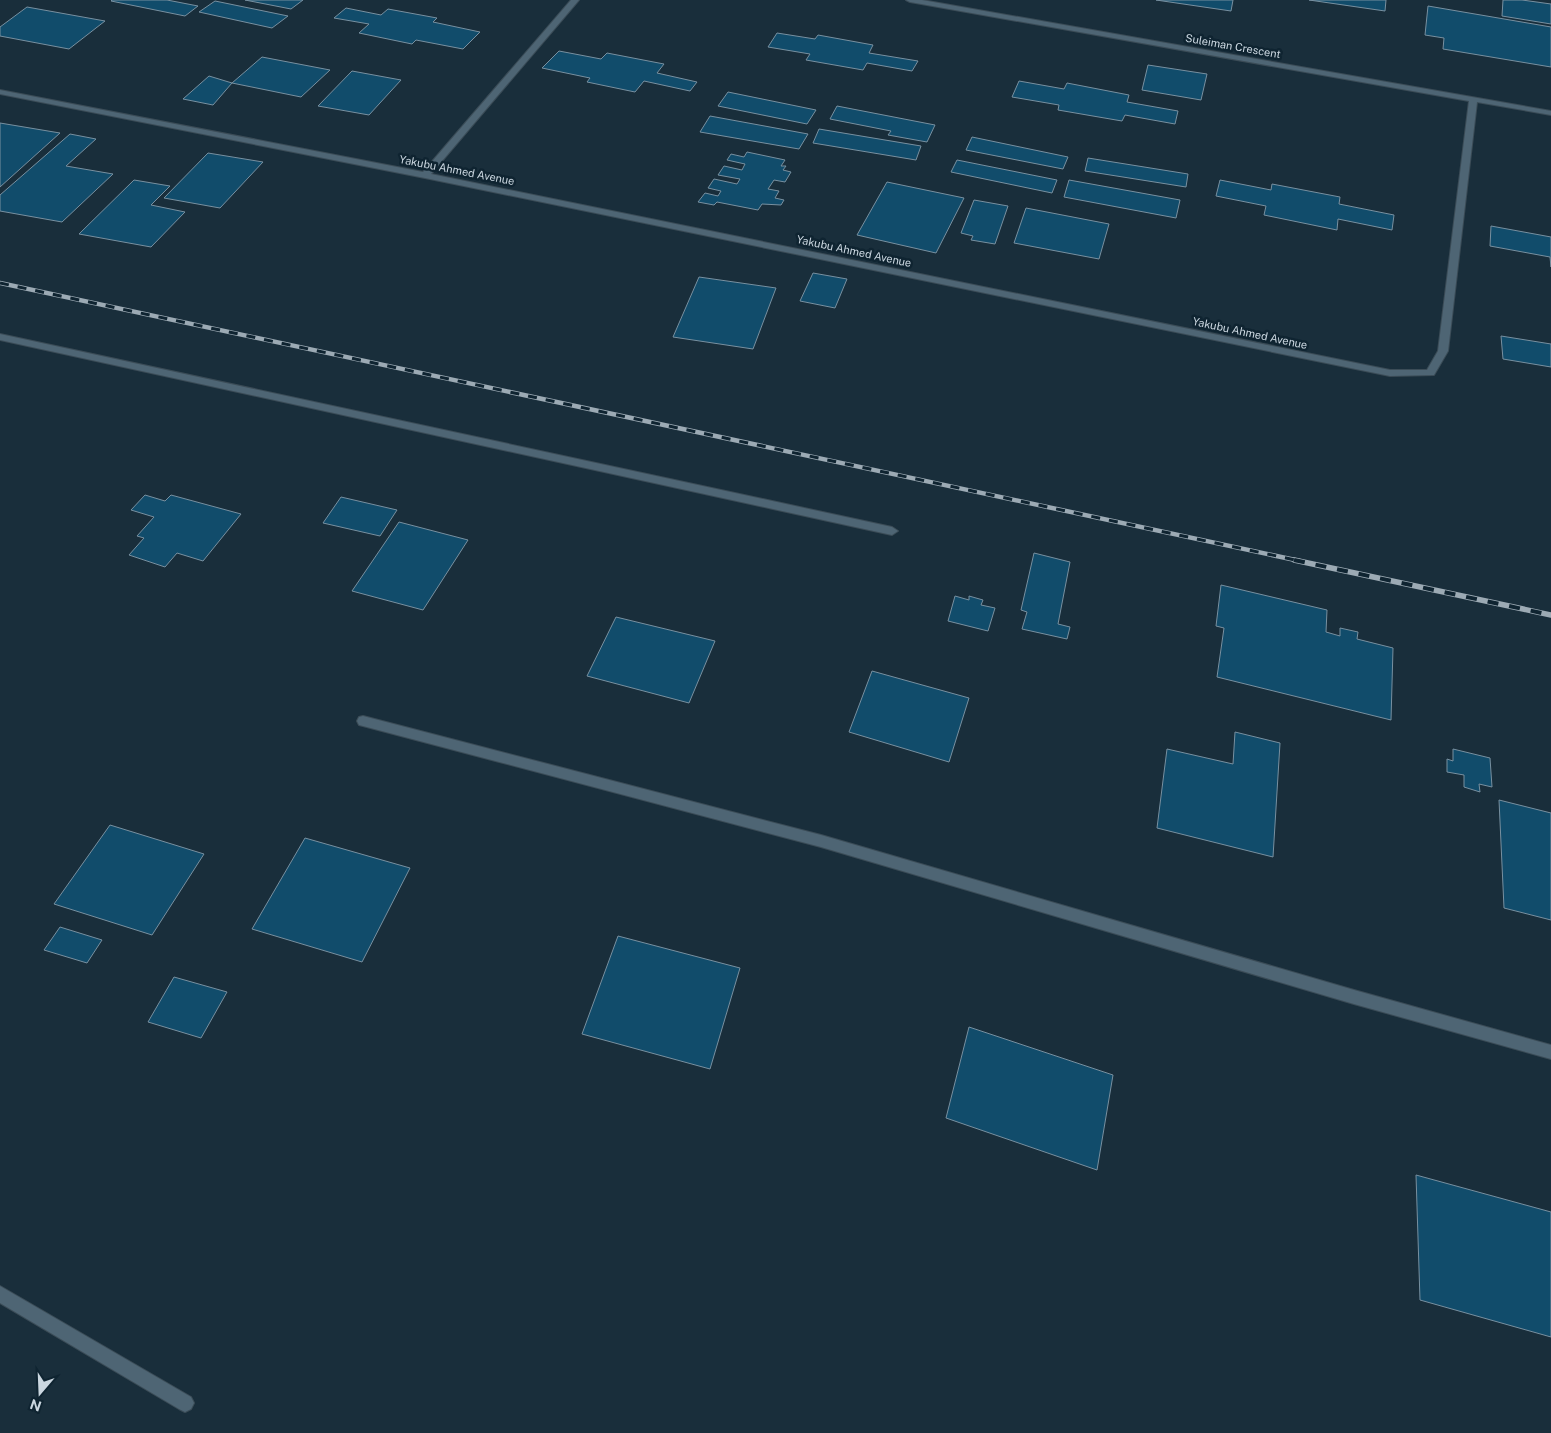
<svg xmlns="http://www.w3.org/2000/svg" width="1551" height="1433" viewBox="0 0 1551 1433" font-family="'Public Sans',sans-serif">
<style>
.building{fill:#114c6b;stroke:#7890a0}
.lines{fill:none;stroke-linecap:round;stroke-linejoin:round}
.minor-casing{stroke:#3b4c57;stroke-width:2}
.minor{fill:#4e6574;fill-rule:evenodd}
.rail-far1-casing{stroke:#9caab4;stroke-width:4.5}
.rail-casing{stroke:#9caab4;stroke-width:5.5}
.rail-far1{stroke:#0f2431;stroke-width:3;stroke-dasharray:9;stroke-linecap:butt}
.rail{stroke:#0f2431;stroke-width:4;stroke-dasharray:11;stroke-linecap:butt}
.labels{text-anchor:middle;stroke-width:5;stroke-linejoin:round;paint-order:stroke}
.far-street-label{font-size:11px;fill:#cbd7e0;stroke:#0f2431}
</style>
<rect width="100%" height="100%" fill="#192e3b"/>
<g class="building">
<path d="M 112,0 L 167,0 L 198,6 L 185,16 L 111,1 Z"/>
<path d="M 245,0 L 303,0 L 291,9 Z"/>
<path d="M 1156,0 L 1233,0 L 1231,11 Z"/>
<path d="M 1309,0 L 1386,0 L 1385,11 Z"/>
<path d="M 1503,0 L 1522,0 L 1551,4 L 1551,24 L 1502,16 Z"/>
<path d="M 215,1 L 288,16 L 272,28 L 199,12 Z"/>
<path d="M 1428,6 L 1551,27 L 1551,67 L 1443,49 L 1444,38 L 1425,35 Z"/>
<path d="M 27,7 L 105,21 L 69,49 L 0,36 L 0,27 Z"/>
<path d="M 346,8 L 381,15 L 388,9 L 437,18 L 433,22 L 480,32 L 463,49 L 416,40 L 412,44 L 359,33 L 369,24 L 334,18 Z"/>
<path d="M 777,33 L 815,39 L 818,35 L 873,45 L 869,53 L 918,61 L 912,71 L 867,63 L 863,70 L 806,60 L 810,54 L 768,47 Z"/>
<path d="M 559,51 L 601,59 L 607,53 L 664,64 L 657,73 L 697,82 L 690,91 L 644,81 L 635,92 L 587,82 L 590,78 L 542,68 Z"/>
<path d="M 262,57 L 330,70 L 301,97 L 232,83 Z"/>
<path d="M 1148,65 L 1207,74 L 1201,100 L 1142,90 Z"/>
<path d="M 352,71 L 401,80 L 369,115 L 318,106 Z"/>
<path d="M 209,76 L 232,83 L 213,105 L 183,99 Z"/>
<path d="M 1019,81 L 1064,89 L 1067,83 L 1129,95 L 1127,102 L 1178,111 L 1175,124 L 1125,115 L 1122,121 L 1058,110 L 1059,105 L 1012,97 Z"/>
<path d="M 728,92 L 816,110 L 807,124 L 718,106 Z"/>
<path d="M 837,106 L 935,125 L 927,142 L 888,135 L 891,131 L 830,119 Z"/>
<path d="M 710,116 L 808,134 L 799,149 L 700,132 Z"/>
<path d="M 0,123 L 60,133 L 0,187 Z"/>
<path d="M 819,129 L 921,146 L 916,160 L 813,143 Z"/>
<path d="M 70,134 L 96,139 L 66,166 L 113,174 L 62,222 L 0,211 L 0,195 Z"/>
<path d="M 972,137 L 1068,157 L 1063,169 L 966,150 Z"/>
<path d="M 747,152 L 785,160 L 781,166 L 786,166 L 783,170 L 791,172 L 785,182 L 774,180 L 768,189 L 779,191 L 775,198 L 784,200 L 781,205 L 762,204 L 758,210 L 717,202 L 714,205 L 698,202 L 705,193 L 718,196 L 721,191 L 708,188 L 714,179 L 737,184 L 740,179 L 718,175 L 724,166 L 742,170 L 745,164 L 727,160 L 731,154 L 744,157 Z"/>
<path d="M 208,153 L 263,162 L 220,208 L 164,198 Z"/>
<path d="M 1088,158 L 1188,174 L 1186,187 L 1085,171 Z"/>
<path d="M 957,160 L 1057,180 L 1052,193 L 951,172 Z"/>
<path d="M 134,180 L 170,186 L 151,205 L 185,212 L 151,247 L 79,234 Z"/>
<path d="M 1069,180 L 1180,200 L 1176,218 L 1064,197 Z"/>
<path d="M 1220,180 L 1271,190 L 1272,184 L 1340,197 L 1339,204 L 1394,215 L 1392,230 L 1338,219 L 1337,230 L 1264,215 L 1266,206 L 1216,196 Z"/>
<path d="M 887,182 L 964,198 L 936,253 L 857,235 Z"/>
<path d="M 974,200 L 1008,206 L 995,244 L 971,240 L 973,236 L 961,233 Z"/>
<path d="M 1026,208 L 1109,224 L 1099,259 L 1014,243 Z"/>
<path d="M 1491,226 L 1551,237 L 1551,267 L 1550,257 L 1490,246 Z"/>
<path d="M 813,273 L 847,279 L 835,308 L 800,301 Z"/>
<path d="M 699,277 L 776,288 L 753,349 L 673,337 Z"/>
<path d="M 1501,336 L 1551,344 L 1551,367 L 1503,359 Z"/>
<path d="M 145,495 L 165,501 L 171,495 L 241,514 L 203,561 L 177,553 L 165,567 L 129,555 L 144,538 L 137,536 L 154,517 L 131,510 Z"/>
<path d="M 341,497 L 397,510 L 380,536 L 323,523 Z"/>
<path d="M 399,522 L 468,540 L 423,610 L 352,591 Z"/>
<path d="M 1034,553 L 1070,562 L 1058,624 L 1070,627 L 1067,639 L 1022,629 L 1027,612 L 1021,610 Z"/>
<path d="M 1221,585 L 1327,610 L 1326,632 L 1340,636 L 1340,628 L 1358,632 L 1357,639 L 1393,648 L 1391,720 L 1217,677 L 1224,628 L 1216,626 Z"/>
<path d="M 955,596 L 969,600 L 969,596 L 983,600 L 981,605 L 995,608 L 988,631 L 948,621 Z"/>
<path d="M 616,617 L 715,641 L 689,703 L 587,676 Z"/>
<path d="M 872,671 L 969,698 L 949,762 L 849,732 Z"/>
<path d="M 1235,732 L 1280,743 L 1273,857 L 1157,828 L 1167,749 L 1233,764 Z"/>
<path d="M 1453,749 L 1490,758 L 1492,787 L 1479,784 L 1480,792 L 1464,787 L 1464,775 L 1447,772 L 1447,759 L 1453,761 Z"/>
<path d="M 1499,800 L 1551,813 L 1551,920 L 1504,908 Z"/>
<path d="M 110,825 L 204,854 L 152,935 L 54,904 Z"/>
<path d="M 305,838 L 410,868 L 362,962 L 252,929 Z"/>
<path d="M 60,927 L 102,940 L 87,963 L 44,950 Z"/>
<path d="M 618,936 L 740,968 L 710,1069 L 582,1034 Z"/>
<path d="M 174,977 L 227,992 L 201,1038 L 148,1022 Z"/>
<path d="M 969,1027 L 1113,1075 L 1097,1170 L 946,1118 Z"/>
<path d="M 1416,1175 L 1551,1212 L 1551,1337 L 1420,1300 Z"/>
</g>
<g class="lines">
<defs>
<g id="minor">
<path d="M 571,0 L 579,0 L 431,174 L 1390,370 L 1427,370 L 1438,351 L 1469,101 L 910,2 L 906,0 L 922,0 L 1551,111 L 1551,115 L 1477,102 L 1448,351 L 1434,375 L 1390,376 L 425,178 L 0,94 L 0,90 L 423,172 Z"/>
<path d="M 0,334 L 892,527 L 898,531 L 892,535 L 0,340 Z"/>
<path d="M 363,716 L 821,835 L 1354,990 L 1551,1045 L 1551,1059 L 1354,1004 L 821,847 L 363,726 L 359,725 L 357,721 L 359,717 Z"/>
<path d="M 0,1286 L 191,1397 L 194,1403 L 191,1409 L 185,1412 L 179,1409 L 0,1303 Z"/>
</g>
</defs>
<use href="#minor" class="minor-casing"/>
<use href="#minor" class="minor"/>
<defs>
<path id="rail-far1" d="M 0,283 L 1300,561"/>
<path id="rail" d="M 1294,560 L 1551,615"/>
</defs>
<use href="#rail-far1" class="rail-far1-casing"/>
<use href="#rail" class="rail-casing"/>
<use href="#rail-far1" class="rail-far1"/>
<use href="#rail" class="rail"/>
</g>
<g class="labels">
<g class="far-street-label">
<text transform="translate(1233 46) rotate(10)" y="4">Suleiman Crescent</text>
<text transform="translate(457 170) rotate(11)" y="4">Yakubu Ahmed Avenue</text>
<text transform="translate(854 251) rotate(12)" y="4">Yakubu Ahmed Avenue</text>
<text transform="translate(1250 333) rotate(12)" y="4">Yakubu Ahmed Avenue</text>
</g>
</g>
<g transform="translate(40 1393) rotate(199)" stroke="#0f2431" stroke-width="4" paint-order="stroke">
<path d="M0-4L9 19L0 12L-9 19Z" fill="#cbd7e0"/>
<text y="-8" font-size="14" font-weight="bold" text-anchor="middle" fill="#cbd7e0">N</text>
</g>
</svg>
